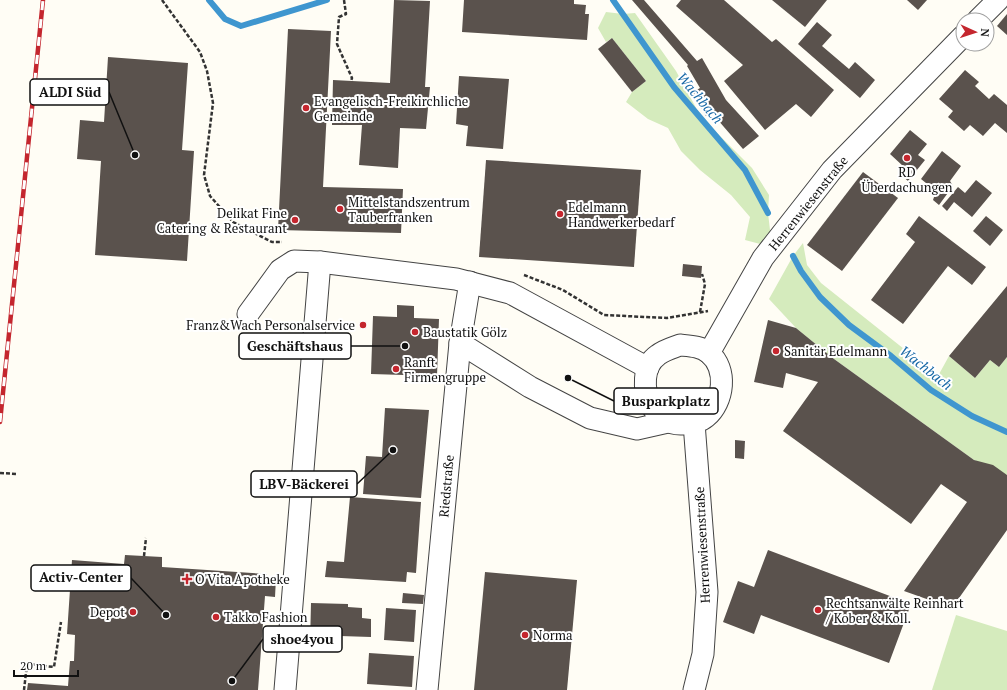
<svg xmlns="http://www.w3.org/2000/svg" width="1007" height="690" viewBox="0 0 1007 690" font-family="'PT Serif',serif">
<style>
.green{fill:#d5ebbd}
.lines{fill:none;stroke-linecap:round;stroke-linejoin:round}
.stream{stroke:#3f96cf;stroke-width:6}
.building{fill:#5a524d}
.minor-casing{stroke:#444;stroke-width:23}
.path{stroke:#333;stroke-width:2.5;stroke-dasharray:4 2;stroke-linecap:butt}
.minor{stroke:#fff;stroke-width:21}
.rail-casing{stroke:#c4262e;stroke-width:4.5}
.rail{stroke:#fff;stroke-width:3;stroke-dasharray:9;stroke-linecap:butt}
.poi-dot{fill:#c4262e;stroke:#fff;stroke-width:1.5}
.labels{text-anchor:middle;stroke-width:4;stroke-linejoin:round;paint-order:stroke}
.poi-label{font-size:13px;fill:#111;stroke:#fff;text-anchor:start}
.street-label{font-size:13px;fill:#111;stroke:#fff}
.water-label{font-size:14px;font-style:italic;fill:#1768a6;stroke:#fff}
.leader{fill:none;stroke:#111;stroke-width:1.5}
.callout-dot{fill:#111;stroke:#fff;stroke-width:1.5}
.callout{fill:#fff;stroke:#111;stroke-width:1.5}
.callout-label{font-size:14px;text-anchor:middle;font-weight:bold;fill:#111}
</style>
<rect width="100%" height="100%" fill="#fffdf5"/>
<g class="green">
<path d="M 606,12 L 623,14 L 635,13 L 676,71 L 701,117 L 752,168 L 769,195 L 768,213 L 772,247 L 745,240 L 750,217 L 731,195 L 700,170 L 681,151 L 668,128 L 648,119 L 626,102 L 632,92 L 646,81 L 612,38 L 606,42 L 598,28 Z"/>
<path d="M 803,243 L 807,265 L 821,283 L 938,376 L 949,356 L 975,378 L 990,360 L 999,367 L 1007,357 L 1007,475 L 974,460 L 834,359 L 796,328 L 769,299 L 793,256 Z"/>
<path d="M 956,615 L 1007,631 L 1007,690 L 932,690 Z"/>
</g>
<g class="lines">
<g class="stream">
<path d="M 209,0 L 225,19 L 241,26 L 327,0"/>
<path d="M 613,0 L 674,87 L 745,170 L 768,213"/>
<path d="M 793,256 L 801,271 L 820,297 L 849,325 L 891,356 L 931,390 L 972,416 L 1007,432"/>
</g>
</g>
<g class="building">
<path d="M 394,0 L 430,1 L 425,87 L 430,87 L 426,129 L 400,128 L 398,168 L 359,165 L 362,125 L 332,125 L 333,80 L 390,83 Z"/>
<path d="M 464,0 L 574,0 L 574,4 L 586,5 L 585,14 L 589,14 L 587,40 L 462,32 Z"/>
<path d="M 632,0 L 644,0 L 697,61 L 702,58 L 726,100 L 759,136 L 743,149 L 711,112 L 706,116 L 692,93 L 700,88 L 687,66 L 688,65 Z"/>
<path d="M 681,0 L 724,0 L 772,42 L 776,39 L 834,90 L 811,117 L 796,104 L 765,130 L 724,81 L 743,65 L 676,6 Z"/>
<path d="M 772,0 L 827,0 L 805,27 Z"/>
<path d="M 907,0 L 927,0 L 918,10 Z"/>
<path d="M 1007,14 L 1007,35 L 997,26 Z"/>
<path d="M 817,22 L 832,35 L 822,46 L 849,69 L 855,62 L 875,80 L 860,98 L 798,44 Z"/>
<path d="M 288,29 L 331,31 L 323,187 L 403,189 L 401,233 L 278,230 Z"/>
<path d="M 612,38 L 646,81 L 632,92 L 598,49 Z"/>
<path d="M 108,57 L 188,63 L 182,150 L 194,151 L 187,261 L 95,255 L 101,161 L 77,159 L 80,120 L 104,122 Z"/>
<path d="M 965,70 L 979,82 L 975,86 L 989,99 L 994,94 L 1007,105 L 1007,133 L 995,123 L 983,136 L 970,125 L 964,131 L 948,117 L 953,111 L 939,99 Z"/>
<path d="M 459,76 L 509,79 L 503,149 L 466,146 L 468,126 L 456,124 Z"/>
<path d="M 910,130 L 927,144 L 918,155 L 925,160 L 908,181 L 900,174 L 903,166 L 890,154 Z"/>
<path d="M 942,151 L 961,166 L 950,181 L 953,186 L 939,205 L 933,200 L 936,191 L 921,179 Z"/>
<path d="M 486,160 L 641,170 L 634,267 L 479,257 Z"/>
<path d="M 863,172 L 898,198 L 842,271 L 807,245 Z"/>
<path d="M 976,180 L 992,193 L 972,217 L 954,202 L 947,211 L 942,206 L 958,187 L 965,193 Z"/>
<path d="M 919,216 L 986,267 L 972,285 L 948,266 L 903,324 L 871,300 L 915,242 L 906,234 Z"/>
<path d="M 986,216 L 1003,230 L 990,246 L 973,231 Z"/>
<path d="M 683,264 L 702,266 L 701,278 L 682,276 Z"/>
<path d="M 1007,286 L 1007,357 L 999,367 L 990,360 L 975,378 L 949,356 Z"/>
<path d="M 397,305 L 414,306 L 414,318 L 439,319 L 437,376 L 371,374 L 373,316 L 397,317 Z"/>
<path d="M 768,320 L 796,328 L 834,359 L 974,460 L 993,465 L 1007,475 L 1007,530 L 952,608 L 904,591 L 967,502 L 941,484 L 911,524 L 783,431 L 818,382 L 786,373 L 783,388 L 754,382 Z"/>
<path d="M 385,408 L 429,410 L 421,498 L 363,494 L 366,456 L 382,457 Z"/>
<path d="M 735,440 L 745,441 L 744,459 L 735,458 Z"/>
<path d="M 350,497 L 421,502 L 416,573 L 407,572 L 406,582 L 325,577 L 327,561 L 344,562 Z"/>
<path d="M 768,550 L 911,604 L 889,663 L 761,615 L 754,634 L 723,622 L 738,581 L 754,587 Z"/>
<path d="M 125,555 L 162,557 L 162,567 L 267,574 L 266,577 L 276,578 L 275,597 L 265,596 L 258,690 L 27,690 L 28,683 L 68,686 L 70,661 L 74,661 L 75,635 L 67,634 L 72,560 L 124,564 Z"/>
<path d="M 485,572 L 577,580 L 567,690 L 474,690 Z"/>
<path d="M 403,593 L 424,595 L 423,604 L 402,603 Z"/>
<path d="M 311,603 L 348,604 L 348,607 L 362,608 L 362,618 L 371,619 L 371,637 L 340,636 L 340,645 L 310,644 Z"/>
<path d="M 386,608 L 416,610 L 414,642 L 384,640 Z"/>
<path d="M 369,653 L 414,656 L 412,687 L 367,684 Z"/>
</g>
<g class="lines">
<defs>
<g id="minor">
<path d="M 978,20 L 998,0"/>
<path d="M 248,314 L 280,270 L 294,261 L 320,262 L 456,279 L 510,293 L 648,368"/>
<path d="M 460,343 L 530,387 L 590,418 L 637,429 L 668,422"/>
<path d="M 680,345 C 690,346 700,346 709,353 C 728,369 724,402 706,417 C 699,423 691,423 683,424 C 669,425 658,417 651,405 C 643,390 642,366 658,355 C 664,350 672,348 680,345 Z"/>
<path d="M 709,353 L 763,258 L 832,170 L 963,36"/>
<path d="M 694,423 L 707,592 L 703,654 L 694,690"/>
<path d="M 285,690 L 320,262"/>
<path d="M 427,690 L 460,343 L 470,282"/>
</g>
</defs>
<use href="#minor" class="minor-casing"/>
<g class="path">
<path d="M 162,0 L 200,52 L 207,71 L 213,103 L 204,175 L 210,196 L 233,222 L 272,242 L 282,242"/>
<path d="M 344,0 L 346,14 L 339,17 L 337,44 L 352,78 L 351,81"/>
<path d="M 524,275 L 563,290 L 604,315 L 667,318 L 708,311"/>
<path d="M 700,312 L 705,284 L 702,274"/>
<path d="M 0,473 L 17,474"/>
<path d="M 144,556 L 146,538"/>
<path d="M 24,690 L 27,664 L 54,667 L 61,622"/>
</g>
<use href="#minor" class="minor"/>
<defs>
<path id="rail" d="M 0,422 L 43,0"/>
</defs>
<use href="#rail" class="rail-casing"/>
<use href="#rail" class="rail"/>
</g>
<g class="poi-dot">
<circle cx="306" cy="108" r="4"/>
<circle cx="907" cy="158" r="4"/>
<circle cx="340" cy="209" r="4"/>
<circle cx="560" cy="214" r="4"/>
<circle cx="295" cy="220" r="4"/>
<circle cx="363" cy="325" r="4"/>
<circle cx="415" cy="332" r="4"/>
<circle cx="776" cy="351" r="4"/>
<circle cx="396" cy="369" r="4"/>
<path d="M185 573h4v4h4v4h-4v4h-4v-4h-4v-4h4z"/>
<circle cx="818" cy="610" r="4"/>
<circle cx="133" cy="612" r="4"/>
<circle cx="216" cy="617" r="4"/>
<circle cx="525" cy="635" r="4"/>
</g>
<g class="labels">
<g class="poi-label">
<text x="314" y="106">Evangelisch-Freikirchliche<tspan x="314" dy="15">Gemeinde</tspan></text>
<text x="907" y="177" text-anchor="middle">RD<tspan x="907" dy="15">Überdachungen</tspan></text>
<text x="348" y="207">Mittelstandszentrum<tspan x="348" dy="15">Tauberfranken</tspan></text>
<text x="568" y="212">Edelmann<tspan x="568" dy="15">Handwerkerbedarf</tspan></text>
<text x="287" y="218" text-anchor="end">Delikat Fine<tspan x="287" dy="15">Catering &amp; Restaurant</tspan></text>
<text x="355" y="330" text-anchor="end">Franz&amp;Wach Personalservice</text>
<text x="423" y="337">Baustatik Gölz</text>
<text x="784" y="356">Sanitär Edelmann</text>
<text x="404" y="367">Ranft<tspan x="404" dy="15">Firmengruppe</tspan></text>
<text x="195" y="584">O'Vita Apotheke</text>
<text x="826" y="608">Rechtsanwälte Reinhart<tspan x="826" dy="15">/ Kober &amp; Koll.</tspan></text>
<text x="125" y="617" text-anchor="end">Depot</text>
<text x="224" y="622">Takko Fashion</text>
<text x="533" y="640">Norma</text>
</g>
<g class="street-label">
<text transform="translate(808 203) rotate(-51)" y="5">Herrenwiesenstraße</text>
<text transform="translate(446 486) rotate(-85)" y="5">Riedstraße</text>
<text transform="translate(702 545) rotate(-93)" y="5">Herrenwiesenstraße</text>
</g>
<g class="water-label">
<text transform="translate(700 98) rotate(50)" y="5">Wachbach</text>
<text transform="translate(926 368) rotate(38)" y="5">Wachbach</text>
</g>
</g>
<path class="leader" d="M135 155L109 92M405 346L351 346M568 378L614 401M393 450L357 484M166 615L131 578M232 681L263 639"/>
<g class="callout-dot">
<circle cx="135" cy="155" r="4"/>
<circle cx="405" cy="346" r="4"/>
<circle cx="568" cy="378" r="4"/>
<circle cx="393" cy="450" r="4"/>
<circle cx="166" cy="615" r="4"/>
<circle cx="232" cy="681" r="4"/>
</g>
<g class="callout">
<rect x="30" y="79" width="79" height="26" rx="4"/>
<rect x="239" y="333" width="112" height="26" rx="4"/>
<rect x="614" y="388" width="104" height="26" rx="4"/>
<rect x="251" y="471" width="106" height="26" rx="4"/>
<rect x="31" y="565" width="100" height="26" rx="4"/>
<rect x="263" y="626" width="79" height="26" rx="4"/>
</g>
<g class="callout-label">
<text x="70" y="97">ALDI Süd</text>
<text x="295" y="351">Geschäftshaus</text>
<text x="666" y="406">Busparkplatz</text>
<text x="304" y="489">LBV-Bäckerei</text>
<text x="81" y="582">Activ-Center</text>
<text x="302" y="644">shoe4you</text>
</g>
<g transform="translate(975 32) rotate(93)"><circle r="19" fill="#ffffff" stroke="#a0a0a0"/>
<path d="M0-3L7 15L0 10L-7 15Z" fill="#c4262e"/>
<text y="-6" font-size="11" font-weight="bold" text-anchor="middle" fill="#111111">N</text>
</g>
<path d="M14 670v6h64v-6" fill="none" stroke="#111111" stroke-width="2"/>
<text x="20" y="670" font-size="12" fill="#111111" stroke="#ffffff" stroke-width="3" paint-order="stroke">20 m</text>
</svg>
